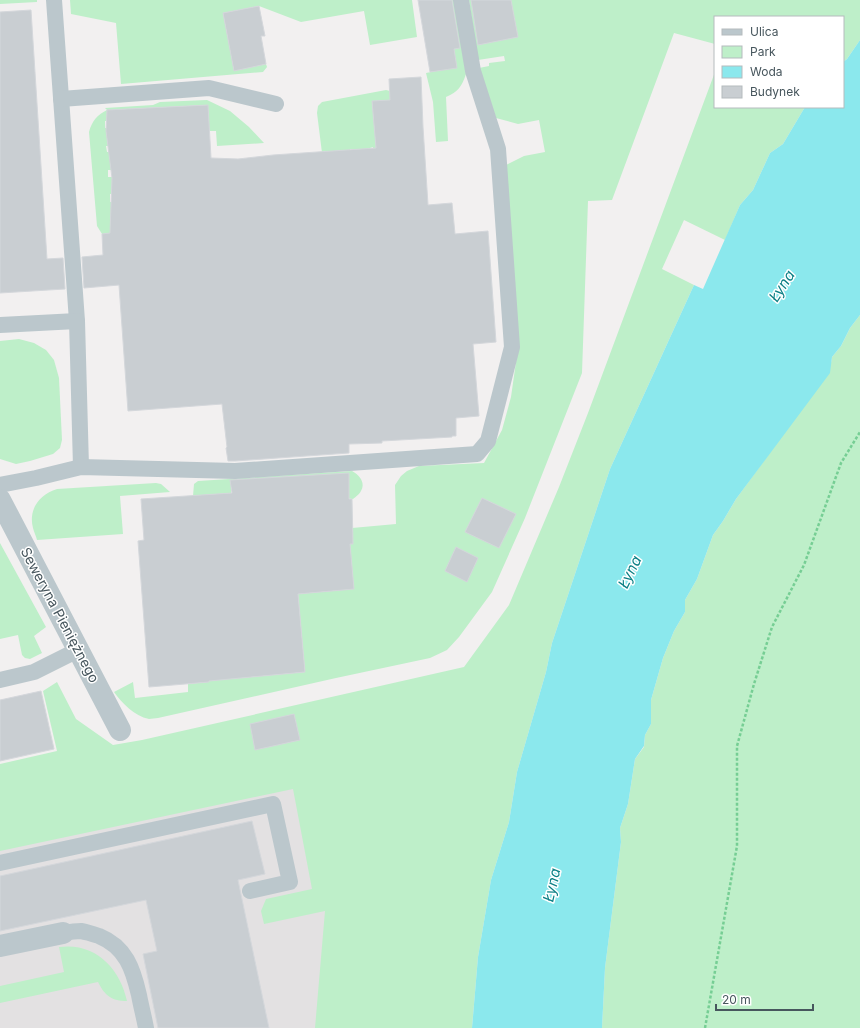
<svg xmlns="http://www.w3.org/2000/svg" width="860" height="1028" viewBox="0 0 860 1028" font-family="Inter,sans-serif">
<style>
.education{fill:#e3e1e2}
.green{fill:#beefc9}
.water{fill:#8be8ed}
.building{fill:#c9ced2;stroke:#d4d7db}
.lines{fill:none;stroke-linecap:round;stroke-linejoin:round}
.path{stroke:#76ce94;stroke-width:2.5;stroke-dasharray:3 2;stroke-linecap:butt}
.service{stroke:#bbc7cc;stroke-width:16}
.minor{stroke:#bbc7cc;stroke-width:22}
.labels{text-anchor:middle;stroke-width:3;stroke-linejoin:round;paint-order:stroke}
.street-label{font-size:14px;fill:#47565d;stroke:#fff}
.water-label{font-size:15px;font-style:italic;fill:#0d8085;stroke:#fff}
</style>
<rect width="100%" height="100%" fill="#f2f0f0"/>
<path class="education" d="M 349,701 L 320,1028 L 0,1028 L 0,780 Z"/>
<g class="green">
<path d="M 0,0 L 37,0 L 37,2 L 0,4 Z"/>
<path d="M 70,0 L 412,0 L 417,37 L 370,45 L 364,11 L 301,22 L 259,6 L 223,13 L 234,70 L 266,64 L 267,67 L 263,72 L 121,84 L 116,23 L 71,14 Z"/>
<path d="M 445,0 L 454,0 L 466,74 C 462,86 458,92 446,97 L 448,141 L 436,142 L 433,102 L 426,73 L 456,67 Z"/>
<path d="M 469,0 L 860,0 L 860,40 L 847,59 L 843,62 L 843,17 L 715,17 L 715,44 L 674,33 L 612,200 L 588,201 L 582,373 L 525,518 L 492,592 L 459,637 L 447,650 L 430,658 L 336,678 L 158,718 C 155,718 152,719 149,719 C 134,716 122,703 114,692 L 133,682 L 135,698 L 188,692 L 188,684 L 208,682 L 209,679 L 249,677 L 305,672 L 298,594 L 353,589 L 350,544 L 352,528 L 396,524 L 395,485 L 401,476 L 407,471 L 419,466 L 484,463 L 502,430 L 511,397 L 518,348 L 506,165 L 524,156 L 545,152 L 539,120 L 518,124 L 496,118 L 479,68 L 489,66 L 489,63 L 505,61 L 504,56 L 478,60 Z"/>
<path d="M 715,72 L 715,107 L 805,107 L 783,144 L 770,153 L 753,190 L 740,205 L 725,240 L 684,220 L 662,269 L 694,285 L 610,469 L 552,643 L 546,672 L 517,772 L 509,822 L 491,880 L 478,957 L 472,1028 L 315,1028 L 325,911 L 264,924 L 261,911 L 266,899 L 312,889 L 293,789 L 0,851 L 0,764 L 57,751 L 43,691 L 57,682 L 76,719 L 113,745 L 142,740 L 464,667 L 509,605 L 559,487 L 588,413 Z"/>
<path d="M 386,90 L 390,91 L 390,101 L 372,101 L 377,148 L 373,148 L 373,147 L 370,148 L 369,149 L 350,149 L 350,151 L 336,152 L 336,151 L 333,151 L 333,152 L 322,153 L 317,113 L 318,106 L 322,102 Z"/>
<path d="M 207,100 L 230,111 L 249,127 L 264,143 L 217,146 L 216,131 L 209,131 L 207,105 L 107,110 L 108,121 L 105,121 L 105,128 L 109,128 L 110,146 L 106,146 L 107,152 L 110,152 L 111,170 L 108,170 L 108,177 L 112,177 L 112,187 L 113,194 L 110,194 L 110,202 L 113,202 L 116,233 L 102,234 L 97,226 L 89,132 C 92,121 97,115 107,110 L 105,108 L 153,105 L 160,102 Z"/>
<path d="M 860,315 L 860,1028 L 602,1028 L 605,968 L 621,842 L 620,828 L 628,804 L 635,759 L 644,747 L 645,735 L 651,724 L 651,700 L 663,658 L 674,631 L 685,612 L 685,600 L 697,579 L 713,535 L 723,521 L 736,499 L 774,447 L 831,363 L 832,357 L 841,346 L 850,328 Z"/>
<path d="M 19,339 L 34,343 L 46,350 L 54,360 L 59,378 L 62,440 L 60,448 L 53,454 L 30,461 L 16,464 L 0,459 L 0,341 Z"/>
<path d="M 352,471 C 365,478 367,490 353,499 L 231,484 L 231,493 L 193,496 L 194,484 L 198,481 Z"/>
<path d="M 156,483 L 161,484 L 170,492 L 120,496 L 123,534 L 37,540 C 36,536 34,532 33,528 C 28,509 40,494 57,489 Z"/>
<path d="M 0,543 L 46,627 L 34,636 L 42,653 L 30,659 L 25,658 L 22,655 L 18,635 L 0,639 Z"/>
<path d="M 59,947 C 95,942 120,968 127,1001 C 112,1001 105,996 98,982 L 0,1003 L 0,986 L 64,972 Z"/>
</g>
<path class="water" d="M 860,40 L 860,315 L 850,328 L 841,346 L 832,357 L 830,373 L 736,499 L 723,521 L 713,535 L 697,579 L 685,600 L 685,612 L 674,631 L 663,658 L 651,700 L 651,724 L 645,735 L 644,746 L 635,759 L 628,804 L 620,828 L 621,842 L 605,968 L 602,1028 L 472,1028 L 478,957 L 491,880 L 509,822 L 517,772 L 546,672 L 552,643 L 610,469 L 694,285 L 703,289 L 740,205 L 753,190 L 770,153 L 783,144 L 805,107 L 843,107 L 843,62 L 847,59 Z"/>
<g class="building">
<path d="M 418,0 L 452,0 L 460,48 L 454,49 L 457,68 L 430,72 Z"/>
<path d="M 471,0 L 511,0 L 518,37 L 478,45 Z"/>
<path d="M 259,6 L 265,36 L 261,36 L 266,64 L 234,71 L 223,13 Z"/>
<path d="M 31,10 L 47,259 L 63,258 L 65,289 L 0,293 L 0,12 Z"/>
<path d="M 421,77 L 423,127 L 428,205 L 452,203 L 455,234 L 488,231 L 496,342 L 473,344 L 479,416 L 456,418 L 456,436 L 452,436 L 452,437 L 382,441 L 382,443 L 349,444 L 349,453 L 235,461 L 228,461 L 226,448 L 227,447 L 222,404 L 128,411 L 119,285 L 84,288 L 82,257 L 103,255 L 102,234 L 110,233 L 112,178 L 106,131 L 107,110 L 208,105 L 211,158 L 238,159 L 273,155 L 376,148 L 372,101 L 390,100 L 389,79 Z"/>
<path d="M 349,473 L 349,499 L 352,499 L 353,544 L 350,544 L 354,589 L 298,594 L 305,672 L 209,681 L 209,682 L 149,687 L 138,541 L 144,540 L 141,499 L 232,493 L 230,480 Z"/>
<path d="M 482,498 L 516,514 L 499,548 L 465,532 Z"/>
<path d="M 456,547 L 478,558 L 467,582 L 445,571 Z"/>
<path d="M 41,691 L 54,749 L 0,761 L 0,700 Z"/>
<path d="M 294,714 L 300,740 L 255,750 L 250,724 Z"/>
<path d="M 252,821 L 265,874 L 238,880 L 269,1028 L 158,1028 L 143,954 L 157,951 L 146,900 L 0,931 L 0,876 Z"/>
</g>
<g class="lines">
<path class="path" d="M 705,1028 L 737,846 L 737,746 L 754,684 L 772,627 L 804,565 L 841,463 L 860,432"/>
<g class="service">
<path d="M 54,0 L 77,321"/>
<path d="M 61,99 L 209,88 L 276,104"/>
<path d="M 0,325 L 77,321 L 81,467"/>
<path d="M 0,485 L 36,478 L 81,467 L 235,471 L 477,454 L 488,441 L 512,347 L 498,149 L 473,71 L 461,0"/>
<path d="M 0,680 L 34,672 L 78,650"/>
<path d="M 0,863 L 273,804 L 290,882 L 250,891"/>
<path d="M 63,933 C 69,932 75,931 81,931 C 87,932 93,934 99,936 C 126,947 133,969 139,995 C 141,1006 144,1017 146,1028"/>
</g>
<g class="minor">
<path d="M 0,500 L 120,730"/>
<path d="M 0,946 L 63,933"/>
</g>
</g>
<g class="labels">
<g class="street-label">
<text transform="translate(60 615) rotate(62)" y="5">Seweryna Pieniężnego</text>
</g>
<g class="water-label">
<text transform="translate(782 286) rotate(-57)" y="5">Łyna</text>
<text transform="translate(630 572) rotate(-64)" y="5">Łyna</text>
<text transform="translate(552 885) rotate(-77)" y="5">Łyna</text>
</g>
</g>
<rect x="714" y="16" width="130" height="92" fill="#ffffff" stroke="#b5bbbe"/>
<rect x="722" y="29" width="20" height="6" fill="#bbc7cc" stroke="#b5bbbe"/>
<text x="750" y="36" font-size="12" fill="#47565d">Ulica</text>
<rect x="722" y="46" width="20" height="12" fill="#beefc9" stroke="#b5bbbe"/>
<text x="750" y="56" font-size="12" fill="#47565d">Park</text>
<rect x="722" y="66" width="20" height="12" fill="#8be8ed" stroke="#b5bbbe"/>
<text x="750" y="76" font-size="12" fill="#47565d">Woda</text>
<rect x="722" y="86" width="20" height="12" fill="#c9ced2" stroke="#b5bbbe"/>
<text x="750" y="96" font-size="12" fill="#47565d">Budynek</text>
<path d="M716 1004v6h97v-6" fill="none" stroke="#47565d" stroke-width="2"/>
<text x="722" y="1004" font-size="12" fill="#47565d" stroke="#ffffff" stroke-width="3" paint-order="stroke">20 m</text>
</svg>
